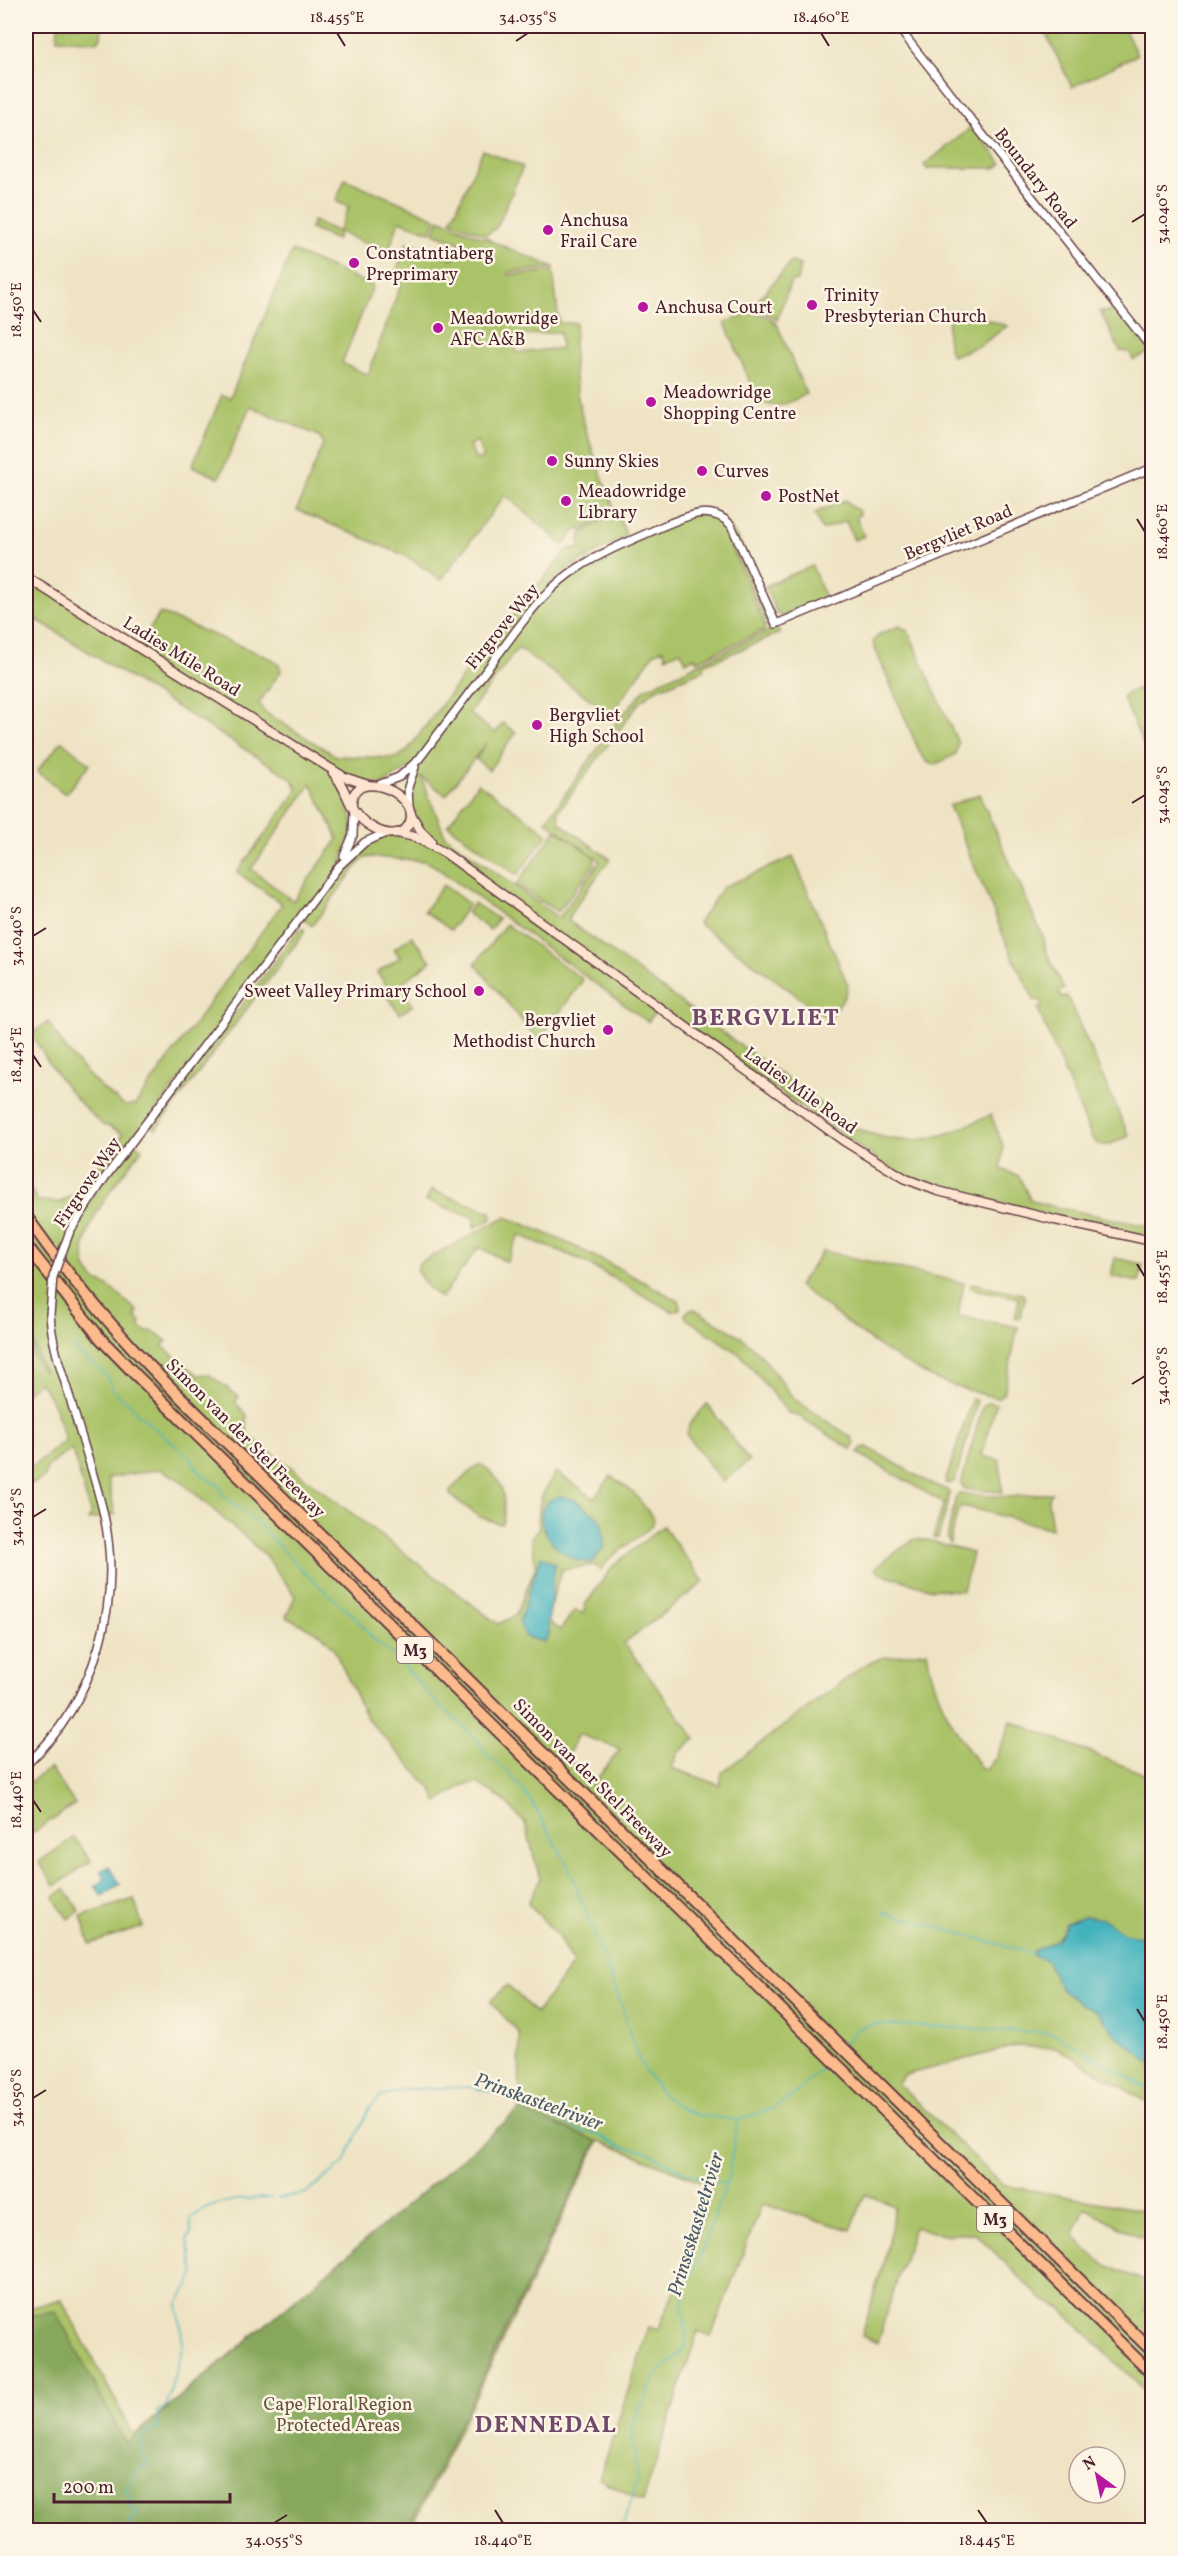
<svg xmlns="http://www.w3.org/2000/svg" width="1178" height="2556" viewBox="0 0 1178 2556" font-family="Vollkorn,serif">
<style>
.green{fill:#aac268;stroke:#7a704a;stroke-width:1.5;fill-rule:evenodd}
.forest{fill:#87a85c;stroke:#686444;stroke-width:1.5}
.water{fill:#43b3bd;stroke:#466974;stroke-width:1.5}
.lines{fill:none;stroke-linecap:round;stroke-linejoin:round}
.stream{stroke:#43b3bd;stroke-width:1.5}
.tertiary-casing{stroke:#633c42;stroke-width:10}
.secondary-casing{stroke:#633c42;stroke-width:11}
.motorway-casing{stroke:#633c42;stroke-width:14}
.tertiary{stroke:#fff;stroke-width:7}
.secondary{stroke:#fde4d1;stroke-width:8}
.motorway{stroke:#fbbb8d;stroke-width:10}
.tertiary-bridge-casing{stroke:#633c42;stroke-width:10;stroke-linecap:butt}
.tertiary-bridge{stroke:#fff;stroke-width:7}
.ticks{fill:none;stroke:#4a1f2b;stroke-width:2}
.poi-dot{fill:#b5179e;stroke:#fcf5e5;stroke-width:2}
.labels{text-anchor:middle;stroke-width:5;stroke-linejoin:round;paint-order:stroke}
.shield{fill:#fcf5e5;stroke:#7f5f63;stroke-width:1.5}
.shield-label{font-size:16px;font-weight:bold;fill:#4a1f2b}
.street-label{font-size:18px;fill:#4a1f2b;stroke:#fcf5e5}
.poi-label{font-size:18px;fill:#4a1f2b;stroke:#fcf5e5;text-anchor:start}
.park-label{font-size:18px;fill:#67503d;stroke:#fcf5e5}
.water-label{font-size:20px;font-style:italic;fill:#475a65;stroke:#fcf5e5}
.district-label{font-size:24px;font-weight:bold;letter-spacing:1.5px;fill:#714a6a;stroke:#fcf5e5}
.neatline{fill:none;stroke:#4a1f2b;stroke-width:2}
.ticks-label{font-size:15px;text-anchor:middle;fill:#4a1f2b}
</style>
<rect width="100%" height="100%" fill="#fcf5e5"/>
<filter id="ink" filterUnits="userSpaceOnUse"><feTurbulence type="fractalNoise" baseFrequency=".0167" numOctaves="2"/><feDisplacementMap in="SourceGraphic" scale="12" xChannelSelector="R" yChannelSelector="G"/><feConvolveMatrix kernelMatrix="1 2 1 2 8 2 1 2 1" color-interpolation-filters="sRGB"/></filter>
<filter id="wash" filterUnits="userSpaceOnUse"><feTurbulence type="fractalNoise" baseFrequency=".008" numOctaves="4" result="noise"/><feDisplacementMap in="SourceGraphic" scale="24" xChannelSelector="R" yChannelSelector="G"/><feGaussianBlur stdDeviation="1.35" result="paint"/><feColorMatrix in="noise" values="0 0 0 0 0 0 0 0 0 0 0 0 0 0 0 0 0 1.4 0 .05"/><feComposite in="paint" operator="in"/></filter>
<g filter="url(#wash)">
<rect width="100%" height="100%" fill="#eee3c3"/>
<g class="green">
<path d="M 58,26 L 102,26 L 101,37 L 97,42 L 57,39 Z"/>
<path d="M 1042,26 L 1123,26 L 1137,55 L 1072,87 Z"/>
<path d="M 973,126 L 1002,164 L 995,168 L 930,168 L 928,170 L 924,165 Z"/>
<path d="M 483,150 L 523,167 L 497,227 L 486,235 L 451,221 Z"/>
<path d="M 345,179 L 436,218 L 431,232 L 399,221 L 388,253 L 339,232 L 336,240 L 310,229 L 313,221 L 338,232 L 349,207 L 336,201 Z"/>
<path d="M 439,219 L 481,237 L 488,238 L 489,240 L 555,268 L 509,272 L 509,275 L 553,271 L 559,323 L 576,323 C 566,393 591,447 615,510 L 581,531 L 578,528 L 563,545 L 505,495 L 441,580 L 408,557 L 297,510 L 323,444 L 319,436 L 250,406 L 219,478 L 192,466 L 222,395 L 230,398 L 292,251 L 373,286 L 342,363 L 368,375 L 403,278 L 395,275 L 407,242 L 454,259 L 460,243 L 434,233 ZM 560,332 L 561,348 L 517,353 L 515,336 ZM 477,441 L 483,457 L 476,460 L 469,445 Z"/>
<path d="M 791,262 L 800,265 L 797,281 L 791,281 L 777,320 L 769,314 L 755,310 L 754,305 Z"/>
<path d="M 1115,306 L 1151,352 L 1133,360 L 1130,352 L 1120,351 L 1100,311 L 1107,312 Z"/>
<path d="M 957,310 L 1007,326 L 981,345 L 952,356 C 946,342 943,321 957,310 Z"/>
<path d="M 751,313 L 767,316 L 777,324 L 806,394 C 789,403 771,414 756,396 L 725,323 Z"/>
<path d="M 846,500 L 851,507 L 858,510 L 860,515 L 856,517 L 864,536 L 854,540 L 846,521 L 822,530 L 815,513 Z"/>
<path d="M 616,511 L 626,534 L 622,539 L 580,561 L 557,577 L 538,596 L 513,627 L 508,627 L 507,623 L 567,550 L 572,548 L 578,549 L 581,546 L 579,540 L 581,534 Z"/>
<path d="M 692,514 L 721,517 L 739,540 L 780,633 L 704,665 L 704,670 L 655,690 L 639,703 L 558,812 L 560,823 L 610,859 L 570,914 L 569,921 L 853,1127 C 911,1152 937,1139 991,1115 L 1003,1146 L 1001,1169 L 1019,1176 L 1030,1199 L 1042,1204 L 1152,1227 L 1152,1241 L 906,1179 L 658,1008 L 648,1022 L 433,865 L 424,861 L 372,857 L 365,858 L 359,863 L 312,926 L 301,917 L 133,1142 L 142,1149 C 121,1177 60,1245 94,1279 C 98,1282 103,1283 106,1285 C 117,1292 127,1303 138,1311 L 135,1316 L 141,1322 L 139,1326 L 149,1333 L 152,1330 L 167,1341 L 162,1346 L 198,1375 L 208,1374 L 239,1397 L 235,1402 L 247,1416 L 247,1434 L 498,1624 L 516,1615 L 536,1566 L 531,1537 L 539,1529 C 537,1502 541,1494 556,1472 L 594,1498 L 611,1476 L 634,1493 L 654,1519 L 652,1526 L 609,1559 L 601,1570 L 594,1565 L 561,1570 L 547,1620 L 560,1630 L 574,1611 L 584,1613 L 585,1605 L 613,1566 L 663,1526 L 704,1582 L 624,1643 L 696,1739 L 678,1753 L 672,1768 L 720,1785 L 722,1772 L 865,1665 L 881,1658 L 927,1651 C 933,1696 955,1732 981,1768 L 987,1769 L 997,1756 L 1011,1721 L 1152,1777 L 1152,2105 L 1057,2048 L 1016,2046 L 905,2075 L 897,2083 L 1003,2185 L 1152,2212 L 1152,2241 L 1137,2236 L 1085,2208 L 1074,2233 C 1089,2262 1122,2274 1152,2282 L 1145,2310 L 1152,2318 L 1152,2398 L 1061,2309 L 1042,2299 L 975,2233 L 945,2235 L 914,2227 L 877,2343 L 862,2336 L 889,2242 L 894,2206 L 865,2194 L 851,2230 L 762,2204 L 711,2336 L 698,2331 L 643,2501 L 599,2479 L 649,2327 L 658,2330 L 699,2232 L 710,2185 L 599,2141 L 411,2530 L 26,2530 L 26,2309 L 61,2299 L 134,2435 L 520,2111 L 519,2033 L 490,2001 L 508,1985 L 536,2013 L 573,1964 L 557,1935 L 528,1903 L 540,1879 L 525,1823 L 500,1797 L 477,1783 L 464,1785 L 438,1802 L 432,1790 L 366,1717 L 333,1647 L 321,1634 L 286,1617 L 295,1596 L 265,1555 L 177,1478 L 160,1469 L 108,1478 L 115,1515 L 88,1520 L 91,1515 L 72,1449 L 47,1467 L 45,1477 L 26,1487 L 26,1472 L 65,1440 C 59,1419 54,1398 39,1382 L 26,1393 L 26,1182 L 38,1201 L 60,1202 L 79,1192 L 123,1134 L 107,1125 L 104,1126 C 73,1099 50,1070 32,1033 L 48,1022 C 69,1057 92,1083 125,1106 L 135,1105 L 282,904 L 237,872 L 295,794 L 297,788 L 291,778 L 26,613 L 26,577 L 138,647 L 160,613 L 274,660 L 279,665 L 281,671 L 259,703 L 264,712 L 336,756 L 396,758 L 407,751 L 501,625 L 513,634 L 537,603 L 584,564 ZM 728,540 L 730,540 L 770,630 L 645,689 L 618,720 L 546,821 L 600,861 L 559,918 L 445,836 L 421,777 L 446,795 L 487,742 L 476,759 L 489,770 L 516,733 L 503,723 L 495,733 L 469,713 L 518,648 L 611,714 L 655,652 L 663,649 L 666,657 L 681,651 L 686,662 L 695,657 L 697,661 L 764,630 L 765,626 ZM 418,762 L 408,799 L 424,835 L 378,835 L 341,862 L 354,826 L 339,774 L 382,785 ZM 311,784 L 338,839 L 293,901 L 251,869 ZM 578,1734 L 620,1749 L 593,1784 L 567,1758 Z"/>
<path d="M 812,566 L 824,594 L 823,600 L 783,616 L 777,614 L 765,586 Z"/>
<path d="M 899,626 L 908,631 L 958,743 L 956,754 L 934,765 L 927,762 L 920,753 L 874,646 L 873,641 L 880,634 Z"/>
<path d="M 1152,682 L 1152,755 L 1149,757 L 1122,696 Z"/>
<path d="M 62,741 L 90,764 L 65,794 L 37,771 Z"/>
<path d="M 478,783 L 548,834 L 517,875 L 448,825 Z"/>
<path d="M 979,794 L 1044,939 L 1046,951 L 1064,989 L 1059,992 L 1062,998 L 1067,996 L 1129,1136 L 1108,1145 L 1099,1145 L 1092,1138 L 1038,1009 L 1043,1006 L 1040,1000 L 1035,1002 L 1012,956 L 949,806 Z"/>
<path d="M 556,830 L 594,857 L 595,863 L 558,912 L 516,885 Z"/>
<path d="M 793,857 L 848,985 L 845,996 L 829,1019 L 698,923 L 723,887 Z"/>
<path d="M 443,885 L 469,904 L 451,930 L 424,911 Z"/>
<path d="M 474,903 L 498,919 L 490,930 L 467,913 Z"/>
<path d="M 506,924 L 583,980 L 539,1041 L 475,964 Z"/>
<path d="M 304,929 L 304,933 L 156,1129 L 152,1125 L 299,929 Z"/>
<path d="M 412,936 L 431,961 L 391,991 L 377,973 L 400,957 L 394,949 Z"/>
<path d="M 399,986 L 413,1005 L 400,1014 L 386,995 Z"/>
<path d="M 431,1190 L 491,1212 L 492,1219 L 474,1228 L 474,1217 L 426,1201 Z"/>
<path d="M 505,1217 C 566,1239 622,1270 679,1301 L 680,1309 L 673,1312 L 579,1259 L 519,1235 L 507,1262 L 479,1247 L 441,1298 L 427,1287 L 417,1271 L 419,1263 Z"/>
<path d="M 823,1251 L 964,1283 L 958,1316 L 1018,1327 L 1004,1393 L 997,1398 C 971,1391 946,1385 923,1373 C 878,1350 839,1315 798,1286 Z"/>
<path d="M 1115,1258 L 1143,1264 L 1139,1282 L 1111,1276 Z"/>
<path d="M 972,1283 L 1022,1294 L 1025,1298 L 1020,1318 L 1015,1318 L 1019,1298 L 973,1289 L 970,1286 Z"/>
<path d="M 694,1309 L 740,1336 L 762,1356 L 794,1399 L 851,1437 L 854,1443 L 852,1450 L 799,1416 L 789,1414 L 742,1356 L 687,1319 L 685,1316 L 687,1311 Z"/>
<path d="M 972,1399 L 976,1401 L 976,1407 L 955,1481 L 949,1484 L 945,1483 Z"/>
<path d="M 988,1402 L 996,1404 L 982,1456 L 1000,1460 L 1002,1492 L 965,1489 L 961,1484 L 982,1408 Z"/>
<path d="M 707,1404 L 749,1461 L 722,1482 L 687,1435 L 689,1425 Z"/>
<path d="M 867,1447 L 926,1481 L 949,1491 L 948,1504 L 938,1538 L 933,1538 L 944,1503 L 858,1453 L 862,1448 Z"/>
<path d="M 478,1465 L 482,1465 C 498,1477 504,1486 504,1506 C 504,1513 505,1519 501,1524 L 480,1517 L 450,1495 L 450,1490 Z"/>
<path d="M 1052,1493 L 1048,1500 L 1052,1529 L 963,1506 L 958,1509 L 950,1543 L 947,1538 L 956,1497 L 959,1494 L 1010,1497 Z"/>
<path d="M 914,1539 L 927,1540 L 972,1553 L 963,1591 L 932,1589 L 879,1573 L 875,1568 Z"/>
<path d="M 50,1768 L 75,1804 L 26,1837 L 26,1785 Z"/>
<path d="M 74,1837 L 91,1861 L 55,1886 L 39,1862 Z"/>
<path d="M 65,1889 L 80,1911 L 68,1919 L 53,1897 Z"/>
<path d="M 134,1899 L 143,1927 L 90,1944 L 81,1916 Z"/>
</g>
<g class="forest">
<path d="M 26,1304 L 28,1306 L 33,1342 L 44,1373 C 24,1348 25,1334 26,1304 Z"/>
<path d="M 519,2110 L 597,2141 L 408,2530 L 26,2530 L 26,2316 L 56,2312 L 126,2443 Z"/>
</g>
<g class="water">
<path d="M 560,1496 L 574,1499 L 601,1520 L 605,1546 L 592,1562 C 557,1566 517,1506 560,1496 Z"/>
<path d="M 541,1556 L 555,1564 L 548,1625 L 548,1632 L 550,1632 L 544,1642 L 526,1637 L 519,1622 Z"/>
<path d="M 109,1866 L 120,1884 L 102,1896 L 95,1886 L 105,1879 L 101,1871 Z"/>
<path d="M 1085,1916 L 1103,1919 L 1124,1933 L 1152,1938 L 1152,2064 L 1117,2036 L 1097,2011 L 1080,2004 L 1077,2000 L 1065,1993 L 1060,1988 L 1046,1960 L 1033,1956 L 1033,1951 C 1048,1944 1061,1942 1066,1923 Z"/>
</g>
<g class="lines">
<g class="stream">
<path d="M 26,1295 L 34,1306"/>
<path d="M 72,1346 C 82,1358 95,1363 105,1375 C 110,1380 110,1387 115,1392 C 122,1399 131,1403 136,1412 L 189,1457 L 202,1475 L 218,1485 L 223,1495 L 259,1525 L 307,1575 L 356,1618 L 374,1640 L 400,1661 L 431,1697 L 477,1740 L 487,1755 L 509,1773 L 531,1801 L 568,1865 L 623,2009 L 636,2054 L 647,2074 L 661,2092 L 678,2107 L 696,2115 L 738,2120 L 772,2109 L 795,2094 L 827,2063"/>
<path d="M 882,1912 L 1031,1953"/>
<path d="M 844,2044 L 856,2030 L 873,2024 L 1053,2033 L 1152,2091"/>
<path d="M 278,2198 L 306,2193 L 344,2163 L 369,2109 L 381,2096 L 408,2089 L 470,2087 L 496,2094 L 586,2133 L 593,2132 L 620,2146 L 646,2151 L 684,2172 L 726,2184"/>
<path d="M 131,2530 L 127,2526 L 136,2517 L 136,2512 L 132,2510 L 126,2489 L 138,2468 L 146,2467 L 148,2463 C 138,2451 141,2444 147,2431 L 158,2429 L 157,2411 L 166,2407 L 183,2345 L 178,2304 L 195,2274 L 187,2239 L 191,2233 L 191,2218 C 213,2200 243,2198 272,2198"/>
<path d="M 621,2530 L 638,2481 L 633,2443 L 633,2428 L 637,2413 L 659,2371 L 678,2356 L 684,2348 L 687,2338 L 682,2304 L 685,2288 L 702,2251 L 728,2178 L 737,2122"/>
</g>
</g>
</g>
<g filter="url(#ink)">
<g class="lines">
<defs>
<g id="tertiary">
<path d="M 897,26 L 1152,349"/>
<path d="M 378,785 L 399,777 L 419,759 C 445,725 471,690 497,656 C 519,627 539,596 569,574 C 598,553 631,541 663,526 C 686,517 710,503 731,525 L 776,624 L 1152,468"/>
<path d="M 409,808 L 408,787 L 415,767"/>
<path d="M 344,856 L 353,835 L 354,810"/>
<path d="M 70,1231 L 104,1179 L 339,866 L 365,842 L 386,833"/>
<path d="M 26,1765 C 96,1701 125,1599 102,1507 C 93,1471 80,1434 70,1398 C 61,1370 52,1344 50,1315"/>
</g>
<g id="secondary">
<path d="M 26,577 L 344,777 L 368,785"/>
<path d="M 333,773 C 345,785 346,800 356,813 C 365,825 385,838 401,832 C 407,829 410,824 411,817 C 412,789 349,768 352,806"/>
<path d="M 411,814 L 421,831 L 431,841"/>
<path d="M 397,833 L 415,837 L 445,853 L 844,1141 L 906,1179 L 938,1191 L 1055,1220 L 1152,1241"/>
</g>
<g id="motorway">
<path d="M 26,1216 C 67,1275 113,1329 164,1381 L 1152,2351"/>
<path d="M 26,1245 L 100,1338 L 136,1375 L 1152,2374"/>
</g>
</defs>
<use href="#tertiary" class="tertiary-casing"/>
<use href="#secondary" class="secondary-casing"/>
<use href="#motorway" class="motorway-casing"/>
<use href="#tertiary" class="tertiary"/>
<use href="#secondary" class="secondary"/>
<use href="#motorway" class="motorway"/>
<defs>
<path id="tertiary-bridge" d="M 50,1315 L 53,1277 L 70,1231"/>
</defs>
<use href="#tertiary-bridge" class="tertiary-bridge-casing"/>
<use href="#tertiary-bridge" class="tertiary-bridge"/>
</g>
</g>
<path class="ticks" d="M 337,33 L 345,46M 821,33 L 829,46M 516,41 L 528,33M 1132,222 L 1145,214M 33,310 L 41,322M 1137,519 L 1145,532M 1132,803 L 1145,795M 33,936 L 46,928M 33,1055 L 41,1067M 1137,1264 L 1145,1277M 1132,1384 L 1145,1376M 33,1517 L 46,1509M 33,1800 L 41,1812M 1137,2009 L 1145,2022M 33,2098 L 46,2090M 495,2510 L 503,2523M 978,2510 L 987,2523M 274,2523 L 287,2515"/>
<g class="poi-dot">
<circle cx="548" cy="230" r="6"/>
<circle cx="354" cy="263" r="6"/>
<circle cx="812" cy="305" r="6"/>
<circle cx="643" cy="307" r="6"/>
<circle cx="438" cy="328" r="6"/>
<circle cx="651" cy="402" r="6"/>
<circle cx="552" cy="461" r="6"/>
<circle cx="702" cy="471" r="6"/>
<circle cx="766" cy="496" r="6"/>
<circle cx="566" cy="501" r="6"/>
<circle cx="537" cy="725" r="6"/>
<circle cx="479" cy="991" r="6"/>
<circle cx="608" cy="1030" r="6"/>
</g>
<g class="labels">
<g class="shield">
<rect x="397" y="1637" width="36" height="26" rx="4.5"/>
<rect x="977" y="2206" width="36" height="26" rx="4.5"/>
</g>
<g class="shield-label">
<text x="415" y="1656">M3</text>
<text x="995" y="2225">M3</text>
</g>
<g class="street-label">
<text transform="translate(1036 178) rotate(52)" y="6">Boundary Road</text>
<text transform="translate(958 532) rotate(-23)" y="6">Bergvliet Road</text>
<text transform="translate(502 626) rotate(-51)" y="6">Firgrove Way</text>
<text transform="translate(182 656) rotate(32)" y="6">Ladies Mile Road</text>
<text transform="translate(801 1090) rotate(36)" y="6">Ladies Mile Road</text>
<text transform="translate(87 1182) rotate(-56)" y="6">Firgrove Way</text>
<text transform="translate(246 1438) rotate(45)" y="6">Simon van der Stel Freeway</text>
<text transform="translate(593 1778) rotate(45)" y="6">Simon van der Stel Freeway</text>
</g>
<g class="poi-label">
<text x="560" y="226">Anchusa<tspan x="560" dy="21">Frail Care</tspan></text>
<text x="366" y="259">Constatntiaberg<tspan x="366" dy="21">Preprimary</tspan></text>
<text x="824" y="301">Trinity<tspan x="824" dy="21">Presbyterian Church</tspan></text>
<text x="655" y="313">Anchusa Court</text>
<text x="450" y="324">Meadowridge<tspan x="450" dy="21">AFC A&amp;B</tspan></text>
<text x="663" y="398">Meadowridge<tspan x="663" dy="21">Shopping Centre</tspan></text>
<text x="564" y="467">Sunny Skies</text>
<text x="714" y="477">Curves</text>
<text x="578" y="497">Meadowridge<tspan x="578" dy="21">Library</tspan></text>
<text x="778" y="502">PostNet</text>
<text x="549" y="721">Bergvliet<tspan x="549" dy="21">High School</tspan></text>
<text x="467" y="997" text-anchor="end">Sweet Valley Primary School</text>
<text x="596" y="1026" text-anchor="end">Bergvliet<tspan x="596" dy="21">Methodist Church</tspan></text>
</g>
<g class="park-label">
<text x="338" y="2410">Cape Floral Region<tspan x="338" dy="21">Protected Areas</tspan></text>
</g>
<g class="water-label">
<text transform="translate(539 2101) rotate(20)" y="7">Prinskasteelrivier</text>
<text transform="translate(695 2224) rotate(-73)" y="7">Prinseskasteelrivier</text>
</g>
<g class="district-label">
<text x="766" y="1025">BERGVLIET</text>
<text x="546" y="2432">DENNEDAL</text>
</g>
</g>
<rect width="1178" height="2556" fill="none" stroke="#fcf5e5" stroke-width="66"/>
<g transform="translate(1097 2475) rotate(327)"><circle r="28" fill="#fcf5e5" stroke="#b59f9b" stroke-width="1.5"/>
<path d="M0-4.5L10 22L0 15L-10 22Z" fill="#b5179e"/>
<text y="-9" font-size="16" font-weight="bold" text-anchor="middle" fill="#4a1f2b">N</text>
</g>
<path d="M54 2493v9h176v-9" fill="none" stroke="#4a1f2b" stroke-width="3"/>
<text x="63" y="2493" font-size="18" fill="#4a1f2b" stroke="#fcf5e5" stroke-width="4.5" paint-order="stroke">200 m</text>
<rect x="33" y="33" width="1112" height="2490" class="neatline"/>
<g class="ticks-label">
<text x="337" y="22">18.455°E</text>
<text x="528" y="22">34.035°S</text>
<text x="821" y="22">18.460°E</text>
<text transform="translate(1162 214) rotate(-90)" y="5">34.040°S</text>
<text transform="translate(16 310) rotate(-90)" y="5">18.450°E</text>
<text transform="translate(1162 532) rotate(-90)" y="5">18.460°E</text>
<text transform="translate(1162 795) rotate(-90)" y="5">34.045°S</text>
<text transform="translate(16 936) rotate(-90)" y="5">34.040°S</text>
<text transform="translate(16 1055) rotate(-90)" y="5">18.445°E</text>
<text transform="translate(1162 1277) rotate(-90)" y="5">18.455°E</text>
<text transform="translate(1162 1376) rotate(-90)" y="5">34.050°S</text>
<text transform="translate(16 1517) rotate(-90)" y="5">34.045°S</text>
<text transform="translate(16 1800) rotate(-90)" y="5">18.440°E</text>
<text transform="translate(1162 2022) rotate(-90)" y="5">18.450°E</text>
<text transform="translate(16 2098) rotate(-90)" y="5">34.050°S</text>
<text x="274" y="2545">34.055°S</text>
<text x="503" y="2545">18.440°E</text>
<text x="987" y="2545">18.445°E</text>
</g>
</svg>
